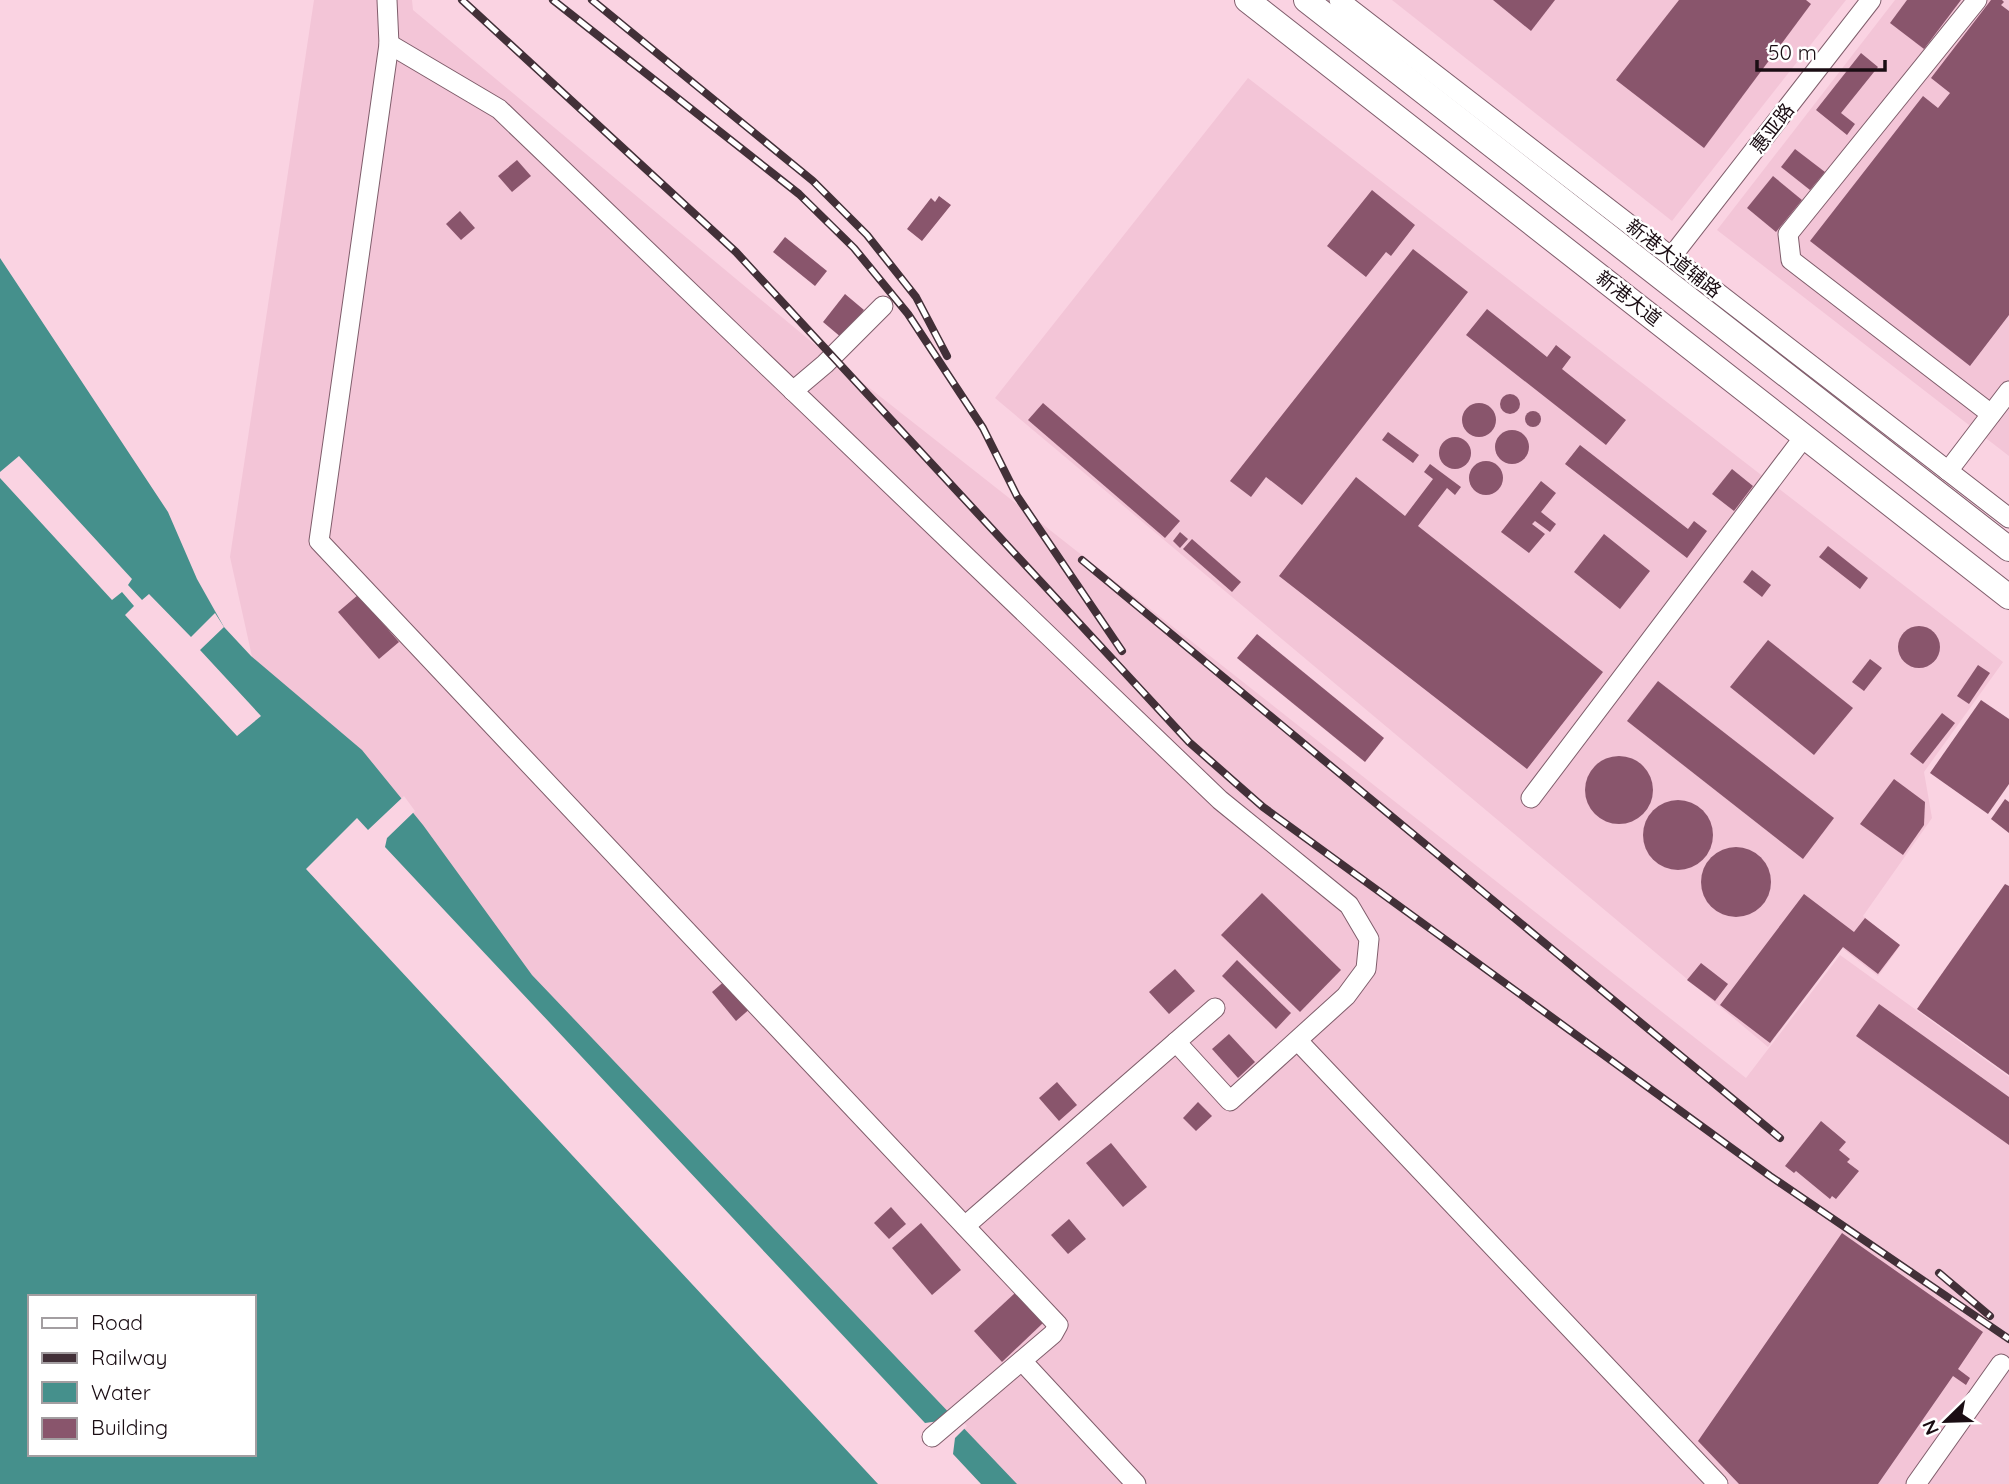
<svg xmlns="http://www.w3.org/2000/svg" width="2009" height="1484" viewBox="0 0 2009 1484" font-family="Quicksand,'Noto Sans SC',sans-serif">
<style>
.built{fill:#f3c5d7}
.water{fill:#45908c;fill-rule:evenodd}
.pier{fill:#fad3e2}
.building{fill:#89556c}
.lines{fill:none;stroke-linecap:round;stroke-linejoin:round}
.minor-casing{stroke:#7f5d6b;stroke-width:21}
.major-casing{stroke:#7f5d6b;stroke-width:26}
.minor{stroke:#fff;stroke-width:19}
.major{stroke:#fff;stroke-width:24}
.rail-casing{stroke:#423038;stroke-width:8}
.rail{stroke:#fff;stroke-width:5;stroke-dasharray:16;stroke-linecap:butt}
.labels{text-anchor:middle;stroke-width:5;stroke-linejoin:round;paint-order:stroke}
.street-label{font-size:19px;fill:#1a0d13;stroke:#fff}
</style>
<rect width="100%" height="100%" fill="#fad3e2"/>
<g class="built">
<path d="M 314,0 L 412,0 L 413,10 L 825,353 L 1746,1078 L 1840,955 L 2009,1077 L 2009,1484 L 865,1484 L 300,874 L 230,557 Z"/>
<path d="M 1392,0 L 1846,0 L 1672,221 Z"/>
<path d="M 1895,0 L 2009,0 L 2009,456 L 1717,230 Z"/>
<path d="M 1248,78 L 2003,662 L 1924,772 L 1932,818 L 1863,916 L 1900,946 L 1878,976 L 1842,948 L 1768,1047 L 995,398 Z"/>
</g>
<path class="water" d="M 0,258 L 168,512 L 197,579 L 224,627 L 251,656 L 362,750 L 423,825 L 532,975 L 1017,1484 L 0,1484 ZM 30,1297 L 254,1297 L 254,1454 L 30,1454 Z"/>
<g class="pier">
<path d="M 19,456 L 132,579 L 128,585 L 142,600 L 149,594 L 191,637 L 215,613 L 224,627 L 200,650 L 261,716 L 237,736 L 125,615 L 134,606 L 122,592 L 112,600 L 0,478 L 0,472 Z"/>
<path d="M 404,796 L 415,811 L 387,838 L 385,847 L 925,1423 L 939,1421 L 951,1410 L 967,1426 L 955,1438 L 953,1454 L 981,1484 L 878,1484 L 306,869 L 357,818 L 368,830 Z"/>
</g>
<g class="building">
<path d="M 1493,0 L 1555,0 L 1531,31 Z"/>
<path d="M 1679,0 L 1806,0 L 1811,4 L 1704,148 L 1616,80 Z"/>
<path d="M 1907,0 L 1961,0 L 1924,49 L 1890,23 Z"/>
<path d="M 1991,0 L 2002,0 L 2004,2 L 2001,5 L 2009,11 L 2009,315 L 1970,366 L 1810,241 L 1923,96 L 1938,108 L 1950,93 L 1931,78 Z"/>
<path d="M 1861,53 L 1878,67 L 1841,113 L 1855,124 L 1847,135 L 1816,110 Z"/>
<path d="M 1795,149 L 1825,172 L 1810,190 L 1781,167 Z"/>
<path d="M 517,160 L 531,176 L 512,192 L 498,176 Z"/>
<path d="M 1773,176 L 1802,200 L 1776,232 L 1747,208 Z"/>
<path d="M 1372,190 L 1415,225 L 1391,256 L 1386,252 L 1366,277 L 1327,246 Z"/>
<path d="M 939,196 L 951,205 L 922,241 L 907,229 L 931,198 L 935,202 Z"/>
<path d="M 460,211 L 475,228 L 461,240 L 446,224 Z"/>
<path d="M 785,237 L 827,271 L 815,286 L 773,252 Z"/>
<path d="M 1413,249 L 1468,292 L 1302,505 L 1266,477 L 1251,497 L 1230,481 Z"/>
<path d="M 845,294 L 864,310 L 842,338 L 823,322 Z"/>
<path d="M 1487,309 L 1547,357 L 1556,345 L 1571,357 L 1562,369 L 1626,420 L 1606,445 L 1466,335 Z"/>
<circle cx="1510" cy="404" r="10"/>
<path d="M 1043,403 L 1180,521 L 1165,538 L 1028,420 Z"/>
<circle cx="1479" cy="420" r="17"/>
<circle cx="1533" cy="419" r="8"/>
<circle cx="1512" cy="447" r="17"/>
<path d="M 1388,432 L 1419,455 L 1413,463 L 1382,440 Z"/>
<circle cx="1455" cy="453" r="16"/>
<path d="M 1580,445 L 1688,529 L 1694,521 L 1707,531 L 1687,558 L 1565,464 Z"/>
<circle cx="1486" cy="478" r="17"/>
<path d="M 1430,464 L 1461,487 L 1455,495 L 1447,488 L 1418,526 L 1603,672 L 1527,769 L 1279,576 L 1356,477 L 1405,516 L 1433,479 L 1424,472 Z"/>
<path d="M 1732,469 L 1753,486 L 1734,511 L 1712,494 Z"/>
<path d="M 1541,481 L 1556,493 L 1541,512 L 1556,524 L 1550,532 L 1535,521 L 1532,524 L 1545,534 L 1529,553 L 1501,532 Z"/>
<path d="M 1180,532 L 1188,539 L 1180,548 L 1173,541 Z"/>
<path d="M 1604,534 L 1650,571 L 1620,609 L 1574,572 Z"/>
<path d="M 1192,539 L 1241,582 L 1232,592 L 1183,549 Z"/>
<path d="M 1828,546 L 1868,578 L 1860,589 L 1819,557 Z"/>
<path d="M 1752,570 L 1771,585 L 1762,597 L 1743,582 Z"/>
<path d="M 358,595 L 399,642 L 379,659 L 338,612 Z"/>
<circle cx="1919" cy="647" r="21"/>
<path d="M 1257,634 L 1384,738 L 1365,762 L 1237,658 Z"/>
<path d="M 1768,640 L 1853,708 L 1814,755 L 1730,687 Z"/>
<path d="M 1870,659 L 1882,668 L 1864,691 L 1852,682 Z"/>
<path d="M 1978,665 L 1990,673 L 1969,704 L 1957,696 Z"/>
<path d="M 1658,681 L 1834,818 L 1803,859 L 1627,721 Z"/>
<path d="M 1981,700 L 2009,719 L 2009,784 L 1988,814 L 1930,773 Z"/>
<path d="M 1942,713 L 1955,723 L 1923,764 L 1910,754 Z"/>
<circle cx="1619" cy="790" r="34"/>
<path d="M 1894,779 L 1925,802 L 1924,825 L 1903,855 L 1860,824 Z"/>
<path d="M 2005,799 L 2009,802 L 2009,833 L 1991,819 Z"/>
<circle cx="1678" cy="835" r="35"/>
<circle cx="1736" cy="882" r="35"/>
<path d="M 2005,884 L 2009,886 L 2009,1075 L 1917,1009 Z"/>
<path d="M 1262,893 L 1341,970 L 1300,1012 L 1221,935 Z"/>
<path d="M 1804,894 L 1854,932 L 1865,918 L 1900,945 L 1878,974 L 1843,947 L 1770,1043 L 1720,1005 Z"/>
<path d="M 1237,960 L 1291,1013 L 1276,1029 L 1222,976 Z"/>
<path d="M 1701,963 L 1728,984 L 1715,1001 L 1687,980 Z"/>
<path d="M 1175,969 L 1195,991 L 1169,1014 L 1149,992 Z"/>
<path d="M 727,979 L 752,1007 L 736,1021 L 712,992 Z"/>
<path d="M 1879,1004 L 2009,1097 L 2009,1145 L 1856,1036 Z"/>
<path d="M 1229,1034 L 1255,1062 L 1238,1078 L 1212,1049 Z"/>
<path d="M 1057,1082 L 1077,1105 L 1059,1121 L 1039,1098 Z"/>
<path d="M 1198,1102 L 1212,1116 L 1196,1131 L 1183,1118 Z"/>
<path d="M 1821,1121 L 1846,1142 L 1839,1150 L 1850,1159 L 1847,1162 L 1859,1171 L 1836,1199 L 1832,1196 L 1830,1199 L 1796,1171 L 1794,1173 L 1785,1166 Z"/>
<path d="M 1111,1143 L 1147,1187 L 1123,1207 L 1086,1163 Z"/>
<path d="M 891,1207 L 906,1224 L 889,1239 L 874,1223 Z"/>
<path d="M 1069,1219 L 1086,1239 L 1068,1254 L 1051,1235 Z"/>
<path d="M 921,1223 L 961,1270 L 932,1295 L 892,1248 Z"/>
<path d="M 1842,1233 L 1983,1332 L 1958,1369 L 1970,1378 L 1966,1385 L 1953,1376 L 1878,1484 L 1739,1484 L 1698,1441 Z"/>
<path d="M 1015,1293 L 1043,1323 L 1002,1362 L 974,1331 Z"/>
</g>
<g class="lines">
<defs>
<g id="minor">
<path d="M 387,0 L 389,44 L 319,541 L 1058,1325 L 1053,1334 L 932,1437"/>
<path d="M 1339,0 L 2009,518"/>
<path d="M 1977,0 L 1788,234 L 1791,260 L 1991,414"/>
<path d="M 389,44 L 499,109 L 1220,800 L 1349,905 L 1369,939 L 1366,969 L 1346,996 L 1230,1101 L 1176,1042"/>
<path d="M 1672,256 L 1871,0"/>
<path d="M 793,391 L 825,364 L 883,306"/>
<path d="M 1948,471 L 2009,391"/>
<path d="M 1531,798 L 1804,437"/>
<path d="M 1298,1041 L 1718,1484"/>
<path d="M 965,1226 L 1215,1008"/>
<path d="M 1022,1361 L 1136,1484"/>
<path d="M 1916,1484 L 2001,1364"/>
</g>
<g id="major">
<path d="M 1247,0 L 2009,597"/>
<path d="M 1306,0 L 2009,549"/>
</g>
</defs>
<use href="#minor" class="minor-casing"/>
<use href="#major" class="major-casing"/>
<use href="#minor" class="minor"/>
<use href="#major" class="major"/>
<defs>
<g id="rail">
<path d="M 462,0 L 736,252 L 1189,742 L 1263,807 L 1770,1176 L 2009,1339"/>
<path d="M 553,0 L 799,194 L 854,248 L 908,314 L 983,428 L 1017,496 L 1122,651"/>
<path d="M 592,0 L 813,181 L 867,235 L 916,297 L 947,356"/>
<path d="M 1082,560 L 1780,1138"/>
<path d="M 1939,1273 L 1990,1316"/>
</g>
</defs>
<use href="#rail" class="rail-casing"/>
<use href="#rail" class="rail"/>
</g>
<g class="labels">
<g class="street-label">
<text transform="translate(1772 128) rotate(-52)" y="7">惠亚路</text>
<text transform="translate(1674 258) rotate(38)" y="7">新港大道辅路</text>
<text transform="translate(1629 298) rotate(38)" y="7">新港大道</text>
</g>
</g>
<rect x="28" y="1295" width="228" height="161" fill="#ffffff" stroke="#a39ea1" stroke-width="2"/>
<rect x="42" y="1318" width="35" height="10" fill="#ffffff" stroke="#a39ea1" stroke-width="2"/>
<text x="91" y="1330" font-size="21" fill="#1a0d13">Road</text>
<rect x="42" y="1353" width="35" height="10" fill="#423038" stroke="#a39ea1" stroke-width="2"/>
<text x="91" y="1365" font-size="21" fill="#1a0d13">Railway</text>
<rect x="42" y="1382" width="35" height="21" fill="#45908c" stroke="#a39ea1" stroke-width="2"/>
<text x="91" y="1400" font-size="21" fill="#1a0d13">Water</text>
<rect x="42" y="1418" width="35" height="21" fill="#89556c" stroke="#a39ea1" stroke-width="2"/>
<text x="91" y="1435" font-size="21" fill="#1a0d13">Building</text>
<g transform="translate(1946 1421) rotate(247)" stroke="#ffffff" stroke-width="5" paint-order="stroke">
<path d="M0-5L12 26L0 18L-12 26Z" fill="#1a0d13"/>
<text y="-10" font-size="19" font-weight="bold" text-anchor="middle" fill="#1a0d13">N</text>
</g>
<path d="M1757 60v10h128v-10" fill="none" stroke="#1a0d13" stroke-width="3.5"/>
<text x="1768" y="60" font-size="21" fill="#1a0d13" stroke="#ffffff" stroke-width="5" paint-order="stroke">50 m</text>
</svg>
